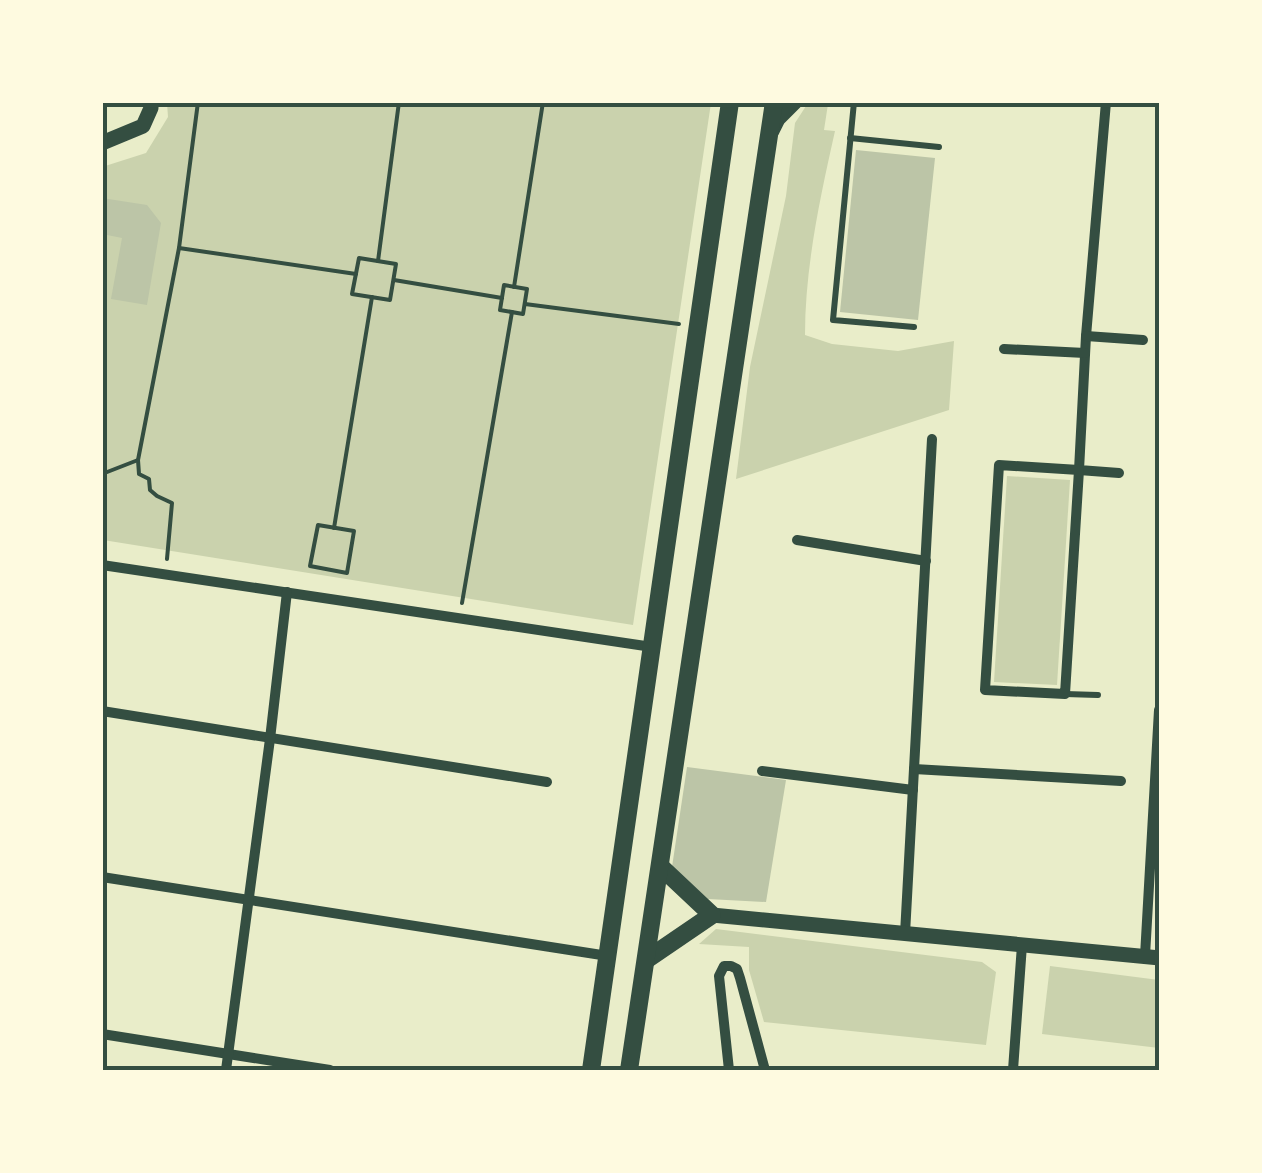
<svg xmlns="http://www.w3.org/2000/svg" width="1262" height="1173" viewBox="0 0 1262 1173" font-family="'Archivo Narrow',sans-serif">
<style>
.green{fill:#cad2ad}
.building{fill:#bcc5a7}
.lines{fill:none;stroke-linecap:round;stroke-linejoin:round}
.path{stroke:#344e41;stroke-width:4}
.service{stroke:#344e41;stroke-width:6}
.minor{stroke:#344e41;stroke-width:10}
.tertiary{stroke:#344e41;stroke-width:15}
.secondary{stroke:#344e41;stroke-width:18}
.neatline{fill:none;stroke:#344e41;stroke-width:4}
</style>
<rect width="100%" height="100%" fill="#e9edc9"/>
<g class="green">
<path d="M 167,103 L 711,103 L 633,625 L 103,540 L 102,167 L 146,153 L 168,117 Z"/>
<path d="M 828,104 L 824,130 L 835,131 C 820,198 805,267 805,335 L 832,344 L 898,351 L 954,341 L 949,410 L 736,479 L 750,367 L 786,196 L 795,123 L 806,106 Z"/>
<path d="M 1007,476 L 1070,480 L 1057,685 L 994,682 Z"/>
<path d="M 716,929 L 982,962 L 996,972 L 986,1045 L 764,1022 L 749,970 L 749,947 L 699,944 Z"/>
<path d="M 1050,966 L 1159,980 L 1159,1048 L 1042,1034 Z"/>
</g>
<g class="building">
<path d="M 856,150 L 935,158 L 918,320 L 840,312 Z"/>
<path d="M 102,198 L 147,205 L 161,223 L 147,305 L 111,299 L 122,238 L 102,234 Z"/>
<path d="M 687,767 L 786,780 L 766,902 L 708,899 L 672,867 Z"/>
</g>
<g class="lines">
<g class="path">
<path d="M 179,248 L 356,274"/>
<path d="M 359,258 L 396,264 L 390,300 L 352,294 Z"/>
<path d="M 378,261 L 399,102"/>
<path d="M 394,280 L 502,298"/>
<path d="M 504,285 L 527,289 L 523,314 L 500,310 Z"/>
<path d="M 514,287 L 543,102"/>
<path d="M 525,304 L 679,324"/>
<path d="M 102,474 L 138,460"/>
<path d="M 318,525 L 354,531 L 347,573 L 310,566 Z"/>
<path d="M 334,528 L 372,297"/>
<path d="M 167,559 L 172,503 L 157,496 L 150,490 L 149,479 L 139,474 L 138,460 L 179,248 L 198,102"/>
<path d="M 462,603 L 512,312"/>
</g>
<g class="service">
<path d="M 854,102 L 833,320 L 914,327"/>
<path d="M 850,138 L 939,147"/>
<path d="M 1065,694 L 1098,695"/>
</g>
<g class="minor">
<path d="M 1106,102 L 1086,336 L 1079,470 L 1119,473"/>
<path d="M 1086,336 L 1143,340"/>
<path d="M 1004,349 L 1085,353"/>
<path d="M 999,465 L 1079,470 L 1065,694 L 985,690 Z"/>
<path d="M 797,540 L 926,561"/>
<path d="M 102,565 L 652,647"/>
<path d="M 102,711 L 547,782"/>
<path d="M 914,769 L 1121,781"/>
<path d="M 762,771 L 913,790"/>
<path d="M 102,877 L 608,956"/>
<path d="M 905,934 L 932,439"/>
<path d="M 1145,956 L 1159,710"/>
<path d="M 102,1034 L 330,1070"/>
<path d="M 226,1070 L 270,739 L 287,592"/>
<path d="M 729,1070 L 719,976 L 724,966 L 731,966 L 737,969 L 740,978 L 765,1070"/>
<path d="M 1013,1070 L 1022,945"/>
</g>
<g class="tertiary">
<path d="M 772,131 L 778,119 L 795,102"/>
<path d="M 102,143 L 143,126 L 151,108 L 151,102"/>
<path d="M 712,915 L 1160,958"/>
</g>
<g class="secondary">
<path d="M 646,960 L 712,915 L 661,867"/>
<path d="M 591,1070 L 730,102"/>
<path d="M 629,1070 L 774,102"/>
</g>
</g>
<rect width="1262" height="1173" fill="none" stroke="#fefae0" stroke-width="210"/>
<rect x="105" y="105" width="1052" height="963" class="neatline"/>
</svg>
